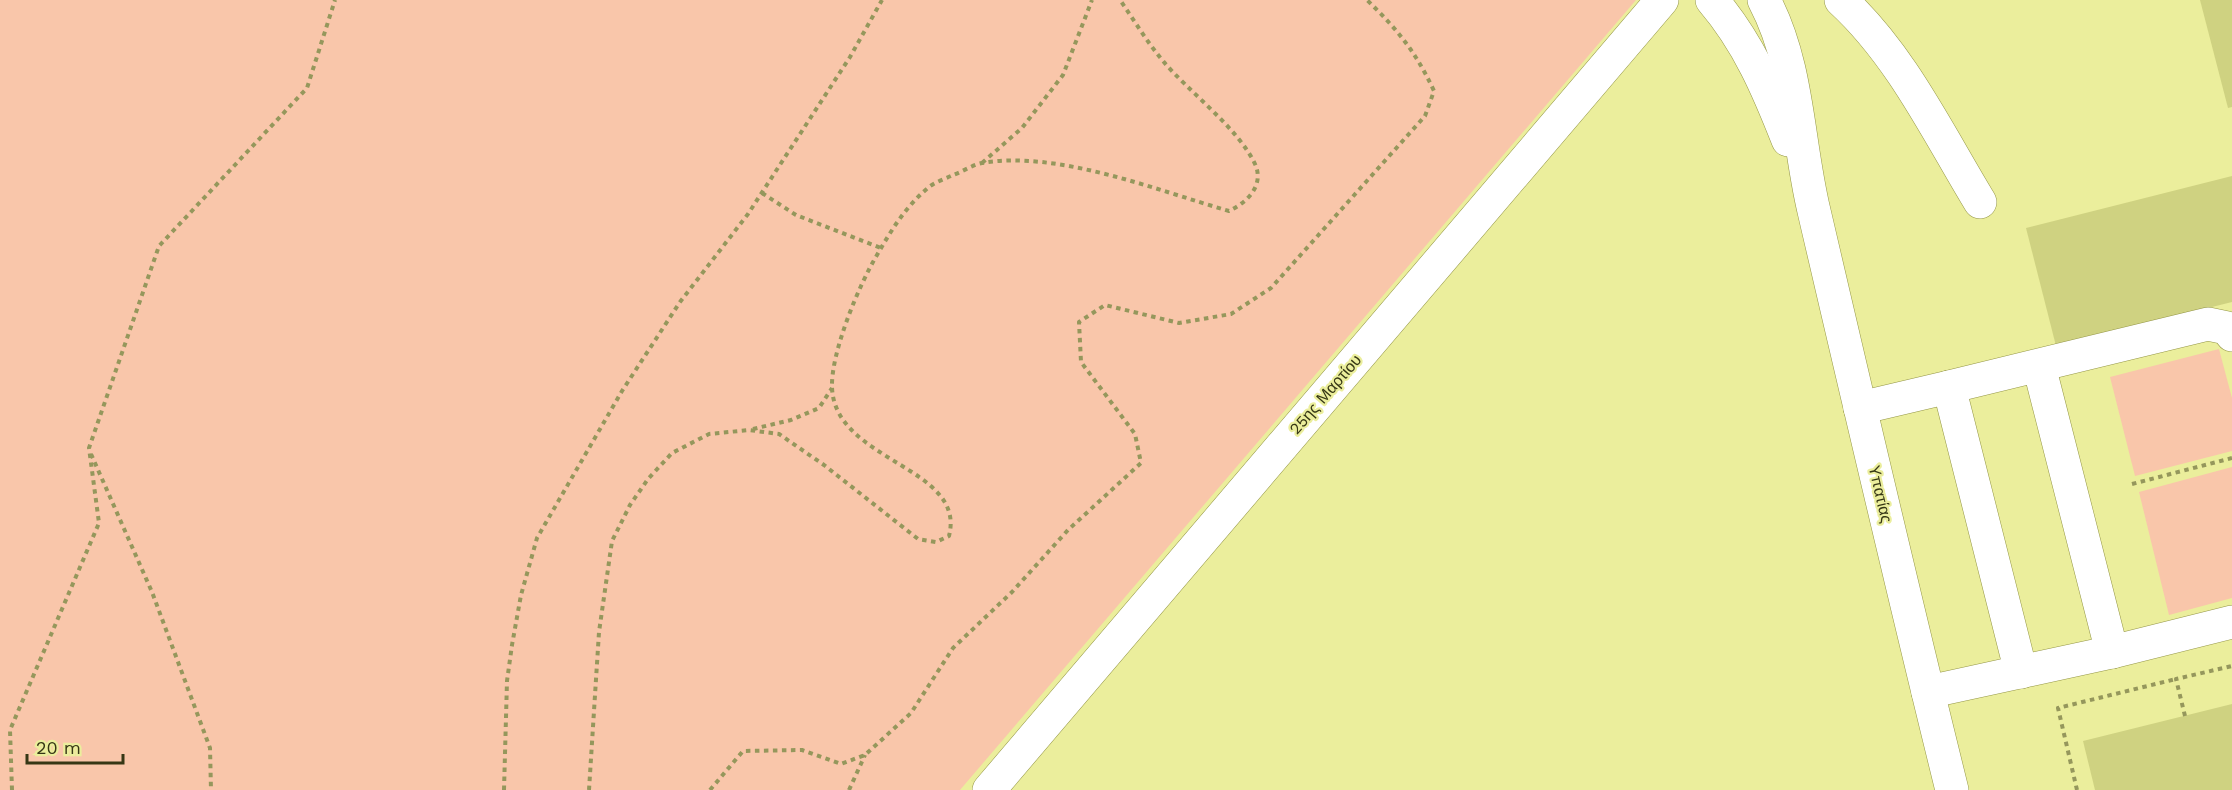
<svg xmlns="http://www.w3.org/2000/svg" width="2232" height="790" viewBox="0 0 2232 790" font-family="'Work Sans',sans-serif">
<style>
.green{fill:#f9c6aa}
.building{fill:#cfd281}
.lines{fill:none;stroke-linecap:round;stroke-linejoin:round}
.minor-casing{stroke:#949646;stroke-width:34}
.path{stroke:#95975c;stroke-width:4;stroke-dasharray:4.5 4.5;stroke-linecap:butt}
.minor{stroke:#fff;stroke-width:33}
.labels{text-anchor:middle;stroke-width:4.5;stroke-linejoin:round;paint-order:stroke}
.street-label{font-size:16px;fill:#363715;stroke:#ebee9c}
</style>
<rect width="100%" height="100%" fill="#ebee9c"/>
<g class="green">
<path d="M 0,0 L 1636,0 L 960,790 L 0,790 Z"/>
<path d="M 2219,349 L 2232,398 L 2232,451 L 2135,476 L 2110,377 Z"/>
<path d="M 2232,467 L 2232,598 L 2169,615 L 2139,492 Z"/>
</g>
<g class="building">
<path d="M 2200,0 L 2232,0 L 2232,107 L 2228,108 Z"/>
<path d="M 2232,176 L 2232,302 L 2056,346 L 2026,228 Z"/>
<path d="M 2232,704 L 2232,790 L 2095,790 L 2083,741 Z"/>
</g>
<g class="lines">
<defs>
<g id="minor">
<path d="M 1712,0 C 1748,42 1768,89 1788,140"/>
<path d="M 1764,0 C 1799,66 1797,141 1814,211 C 1859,404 1904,597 1952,790"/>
<path d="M 1841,0 C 1901,55 1938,133 1980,202"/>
<path d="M 2039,366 L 2112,652"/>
<path d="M 1949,387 L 2208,324 L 2227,328 L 2232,335"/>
<path d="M 1860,408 L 1949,387 L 2021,672"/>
<path d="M 1928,692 L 2112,652 L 2232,622"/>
<path d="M 989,790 L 1662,0"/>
</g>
</defs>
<use href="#minor" class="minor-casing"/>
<g class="path">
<path d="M 982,163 L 1022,128 L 1063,75 L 1092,0"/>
<path d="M 762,193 L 796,215 L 881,248"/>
<path d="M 753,429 L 791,420 L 819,408 L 832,388"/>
<path d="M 91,454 L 152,592 L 210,748 L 211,790"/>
<path d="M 2132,484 L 2232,458"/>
<path d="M 2185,716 L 2176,679 L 2232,666"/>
<path d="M 12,790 L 10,730 L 99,523 L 89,448 L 159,246 L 307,88 L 335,0"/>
<path d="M 504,790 L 507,681 L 512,645 L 521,595 L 537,538 L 622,391 L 680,302 L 748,214 L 850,57 L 882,0"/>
<path d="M 589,790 L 599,632 L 612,541 L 630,505 L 648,479 L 672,453 L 709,434 L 749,430 L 779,434 L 824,465 L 918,539 L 936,542 L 949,536 C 967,466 834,462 832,387 C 831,352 859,285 877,255 C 892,229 906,206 929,187 C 935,182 945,179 953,175 C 962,172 972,165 982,163 C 1057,150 1156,190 1229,211 C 1246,203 1265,186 1255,164 C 1238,128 1189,92 1163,61 C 1147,42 1134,20 1120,0"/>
<path d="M 710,790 L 743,751 L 802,750 L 841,764 L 865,755 L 911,713 L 953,648 L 1012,592 L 1068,530 L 1141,463 L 1135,434 L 1081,362 L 1079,322 L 1105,305 L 1179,323 L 1231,314 L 1271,288 L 1425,116 L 1434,91 C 1416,52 1397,29 1367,0"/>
<path d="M 849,790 L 865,755"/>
<path d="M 2077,790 L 2058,708 L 2176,679"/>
</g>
<use href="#minor" class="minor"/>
</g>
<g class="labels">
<g class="street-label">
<text transform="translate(1325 394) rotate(-49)" y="6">25ης Μαρτίου</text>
<text transform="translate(1881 494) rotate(77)" y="6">Υπατίας</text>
</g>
</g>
<path d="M27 754v9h96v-9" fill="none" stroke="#363715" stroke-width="3"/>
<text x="36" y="754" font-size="18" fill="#363715" stroke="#ebee9c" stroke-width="4.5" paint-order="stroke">20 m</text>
</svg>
